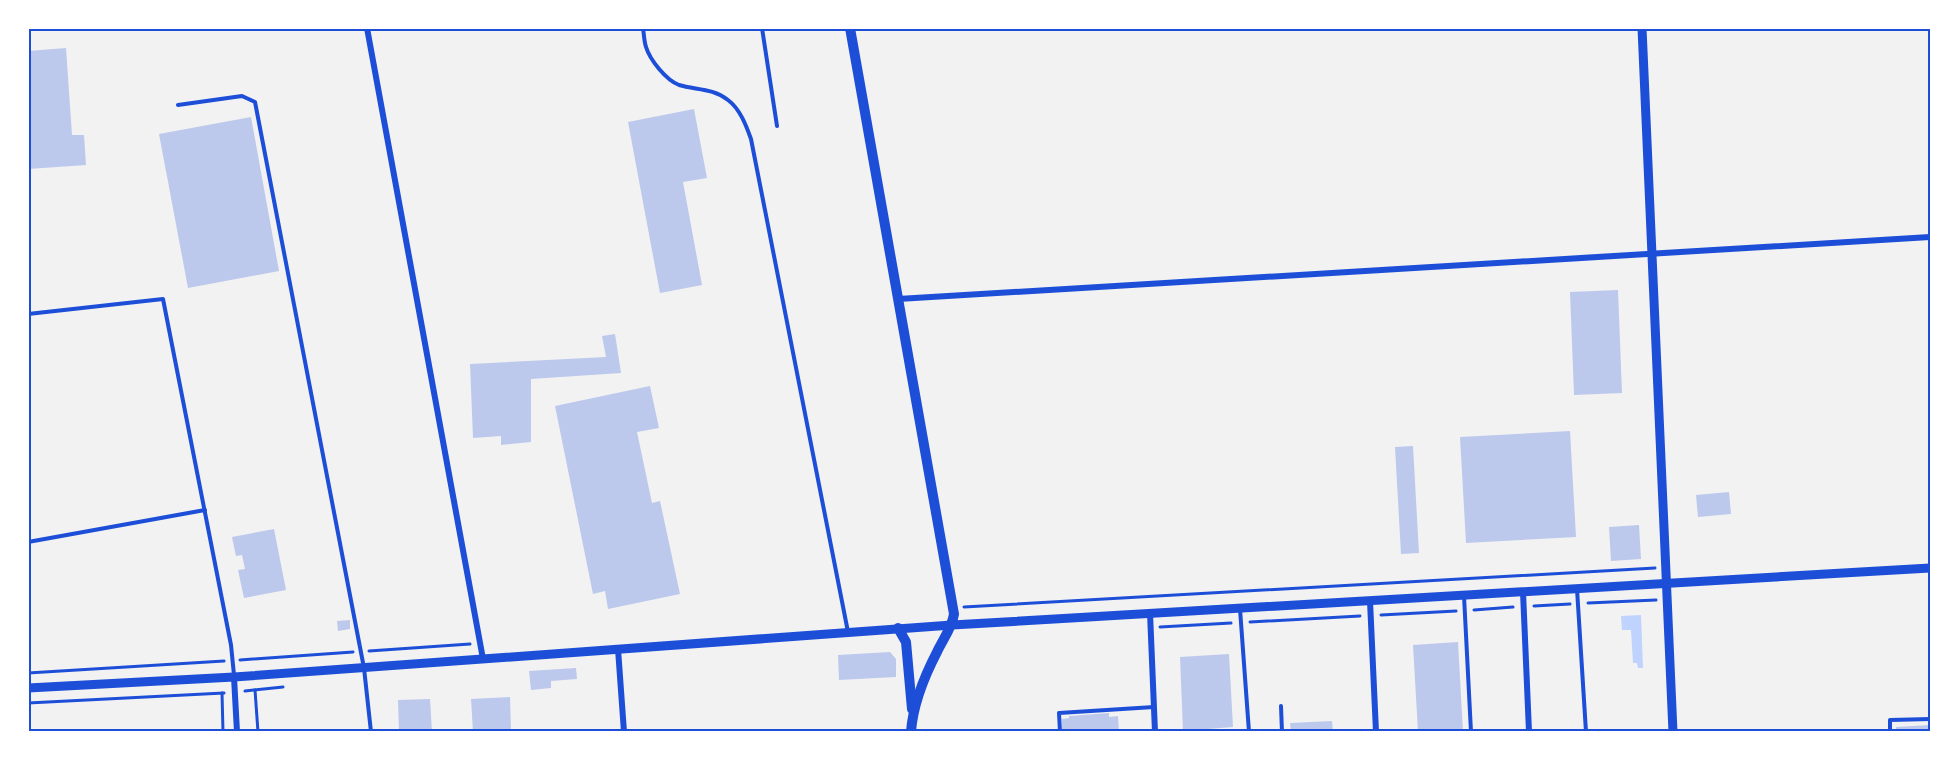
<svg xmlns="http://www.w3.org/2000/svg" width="1959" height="760" viewBox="0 0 1959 760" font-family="'Exo 2',sans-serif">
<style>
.water{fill:#bfd3fe}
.building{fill:#bdc9ec}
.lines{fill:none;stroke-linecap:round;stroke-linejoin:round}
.path{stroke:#1d4ed8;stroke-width:3}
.service{stroke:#1d4ed8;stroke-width:4}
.minor{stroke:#1d4ed8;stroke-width:6}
.tertiary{stroke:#1d4ed8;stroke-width:9}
.primary{stroke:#1d4ed8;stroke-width:10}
.neatline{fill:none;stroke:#1d4ed8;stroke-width:2}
</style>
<rect width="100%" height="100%" fill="#f2f2f2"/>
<path class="water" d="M 1641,615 L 1643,668 L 1638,668 L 1637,663 L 1633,663 L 1631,630 L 1622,630 L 1621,616 Z"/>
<g class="building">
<path d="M 66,48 L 72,135 L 84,135 L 86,165 L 28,169 L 28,51 Z"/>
<path d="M 694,109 L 707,178 L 683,182 L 702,285 L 660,293 L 628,122 Z"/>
<path d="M 251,117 L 279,271 L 188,288 L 159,134 Z"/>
<path d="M 1618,290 L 1622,393 L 1574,395 L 1570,292 Z"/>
<path d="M 615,334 L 621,373 L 531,379 L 531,442 L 501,445 L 501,436 L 473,438 L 470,364 L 606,357 L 602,336 Z"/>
<path d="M 650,386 L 659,428 L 637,432 L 652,503 L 660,501 L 680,594 L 608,609 L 605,591 L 593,594 L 555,406 Z"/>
<path d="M 1570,431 L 1576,537 L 1466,543 L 1460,437 Z"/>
<path d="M 1413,446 L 1419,553 L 1401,554 L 1395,447 Z"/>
<path d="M 1729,492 L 1731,514 L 1698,517 L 1696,495 Z"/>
<path d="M 1639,525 L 1641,559 L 1611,561 L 1609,527 Z"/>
<path d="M 274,529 L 286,590 L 244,598 L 238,570 L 245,569 L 242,555 L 236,556 L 232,537 Z"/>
<path d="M 350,620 L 350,629 L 338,631 L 337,621 Z"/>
<path d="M 1458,642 L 1463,732 L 1418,732 L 1413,645 Z"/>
<path d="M 890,652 L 896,659 L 896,677 L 839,680 L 838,655 Z"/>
<path d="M 1229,654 L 1233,727 L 1183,731 L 1180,657 Z"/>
<path d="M 576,668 L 577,679 L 551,681 L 551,688 L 531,690 L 529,671 Z"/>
<path d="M 510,697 L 511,732 L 473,732 L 471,699 Z"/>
<path d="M 430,699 L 432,732 L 399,732 L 398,700 Z"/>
<path d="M 1109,713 L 1109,717 L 1118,716 L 1119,732 L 1062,732 L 1062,719 L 1069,718 L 1069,716 Z"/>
<path d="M 1332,721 L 1333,732 L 1291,732 L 1290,723 Z"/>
<path d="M 1930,725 L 1930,732 L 1896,732 L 1896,727 Z"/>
</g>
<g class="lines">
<g class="path">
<path d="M 1588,603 L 1656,600"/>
<path d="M 1534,606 L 1570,604"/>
<path d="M 964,607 L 1655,568"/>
<path d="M 1474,610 L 1513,607"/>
<path d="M 1381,615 L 1456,611"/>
<path d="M 1250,622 L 1360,616"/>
<path d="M 1160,627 L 1231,623"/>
<path d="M 369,651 L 470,644"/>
<path d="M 240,660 L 353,652"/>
<path d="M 28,673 L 224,661"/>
<path d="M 255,690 L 258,732"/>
<path d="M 245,691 L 283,687"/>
<path d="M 222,693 L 223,732"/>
<path d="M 28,703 L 224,693"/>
</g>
<g class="service">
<path d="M 643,28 C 644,34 644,41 646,47 C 650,60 666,80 679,85 C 696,90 713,88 728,100 C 740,109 746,125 751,139 L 848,632"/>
<path d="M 762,28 L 777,126"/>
<path d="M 178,105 L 242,96 L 255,102 L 364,668 L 371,732"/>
<path d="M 28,314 L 163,299 L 231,645 L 234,675"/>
<path d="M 28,542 L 205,510"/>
<path d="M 1577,589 L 1586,732"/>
<path d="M 1464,596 L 1471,732"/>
<path d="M 1240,609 L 1249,732"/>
<path d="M 1281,706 L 1282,732"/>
<path d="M 1060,732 L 1059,713 L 1154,707"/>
<path d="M 1890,732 L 1890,720 L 1930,719"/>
</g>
<g class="minor">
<path d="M 367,28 L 483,659"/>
<path d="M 898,299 L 1930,237"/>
<path d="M 1523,592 L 1529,732"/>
<path d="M 1370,601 L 1376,732"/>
<path d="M 1150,613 L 1155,732"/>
<path d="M 618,649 L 624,732"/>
<path d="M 234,677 L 237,732"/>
</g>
<g class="tertiary">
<path d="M 1642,28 L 1673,732"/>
<path d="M 28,688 L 234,677 L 952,625 L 1930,568"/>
</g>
<g class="primary">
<path d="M 850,28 L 954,614 C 952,628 943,639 937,652 C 924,677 913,703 911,732"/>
<path d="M 898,628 L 906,642 L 912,709"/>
</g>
</g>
<rect width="1959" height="760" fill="none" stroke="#ffffff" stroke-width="60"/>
<rect x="30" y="30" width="1899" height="700" class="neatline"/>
</svg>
